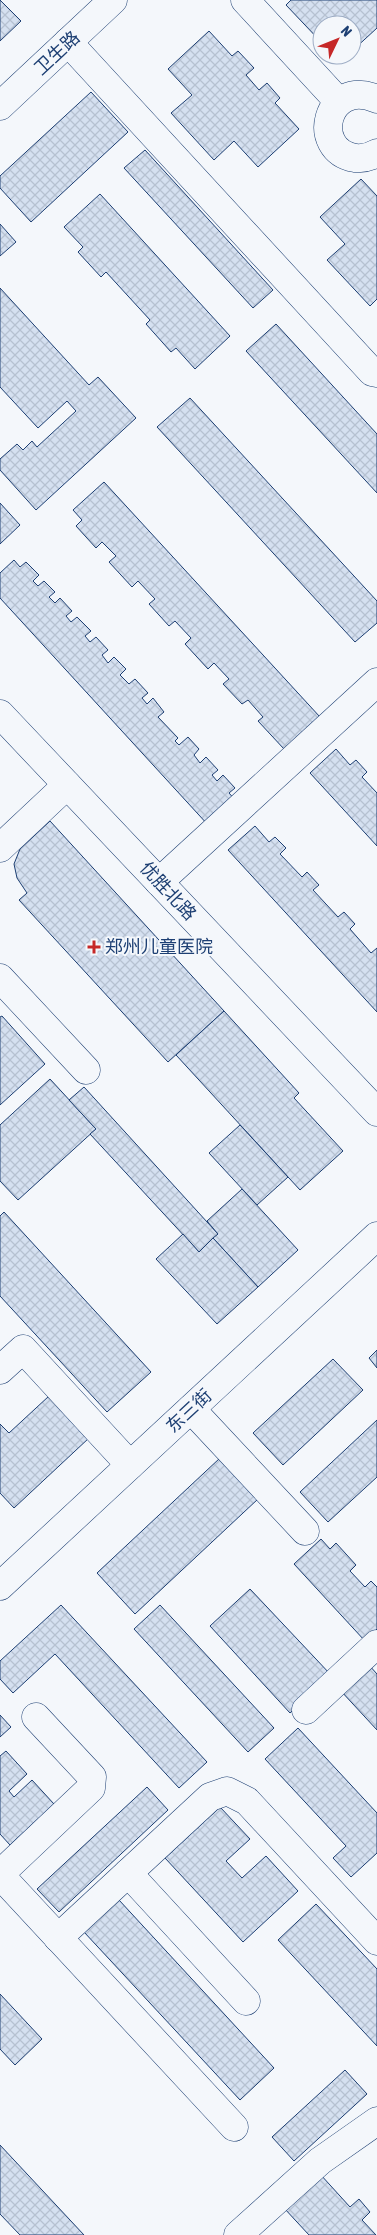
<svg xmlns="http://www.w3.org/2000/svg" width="377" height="2235" viewBox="0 0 377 2235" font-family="'Asap Condensed','Noto Sans SC',sans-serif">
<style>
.building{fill:url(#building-cross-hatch);stroke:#1d3f73}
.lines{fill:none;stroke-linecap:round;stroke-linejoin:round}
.minor-casing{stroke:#1d3f73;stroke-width:29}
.minor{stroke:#f4f7fb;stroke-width:28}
.poi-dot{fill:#c62828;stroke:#f4f7fb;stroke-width:2}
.labels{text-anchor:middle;stroke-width:4;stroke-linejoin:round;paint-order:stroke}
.street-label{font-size:18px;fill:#1d3f73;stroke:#f4f7fb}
.poi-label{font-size:18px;fill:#1d3f73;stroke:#f4f7fb;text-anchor:start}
</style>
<defs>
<pattern id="building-cross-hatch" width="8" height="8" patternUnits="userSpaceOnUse" patternTransform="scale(1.25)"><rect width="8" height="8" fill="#d5e0f0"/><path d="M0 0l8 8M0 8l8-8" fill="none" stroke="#b6c1d1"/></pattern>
</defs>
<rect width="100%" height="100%" fill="#f4f7fb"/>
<g class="building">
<path d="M 0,0 L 21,21 L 0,41 Z"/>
<path d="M 291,0 L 377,0 L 377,28 L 352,51 L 352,25 L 322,25 L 322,43 L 286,5 Z"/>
<path d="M 209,31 L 232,56 L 238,51 L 254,68 L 246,75 L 259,90 L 267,83 L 280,98 L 275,103 L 299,129 L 258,167 L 234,141 L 214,160 L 171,113 L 192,95 L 168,69 Z"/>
<path d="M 333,55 L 347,55 L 340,62 Z"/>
<path d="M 91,92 L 128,132 L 31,222 L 0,188 L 0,176 Z"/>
<path d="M 145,150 L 273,290 L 253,308 L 124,168 Z"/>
<path d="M 361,179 L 377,196 L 377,299 L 370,306 L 327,260 L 345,244 L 320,217 Z"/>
<path d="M 100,194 L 230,336 L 195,369 L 176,348 L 171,352 L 146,324 L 150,320 L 106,272 L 101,277 L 78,252 L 83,247 L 64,227 Z"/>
<path d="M 0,224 L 16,242 L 0,256 Z"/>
<path d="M 0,288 L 89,385 L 98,377 L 136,418 L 36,510 L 0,470 L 0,459 L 17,444 L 23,450 L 32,441 L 37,447 L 76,411 L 67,401 L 38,428 L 0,387 Z"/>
<path d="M 276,324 L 377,434 L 377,493 L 246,351 Z"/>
<path d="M 190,398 L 377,601 L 377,623 L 355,642 L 157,427 Z"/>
<path d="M 104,482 L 320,717 L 284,749 L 258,721 L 263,717 L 248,700 L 242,704 L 223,684 L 229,679 L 214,663 L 208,669 L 185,644 L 191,638 L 175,621 L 169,626 L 149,604 L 155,599 L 138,581 L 132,587 L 109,562 L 116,556 L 102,542 L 96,548 L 76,526 L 82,520 L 73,510 Z"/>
<path d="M 0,503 L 20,525 L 0,544 Z"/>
<path d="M 14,560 L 20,567 L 26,562 L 39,575 L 33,581 L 38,586 L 44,581 L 55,592 L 49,597 L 55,603 L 60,598 L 72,611 L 66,616 L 71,622 L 77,617 L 91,631 L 85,636 L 90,642 L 96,637 L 108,650 L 102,655 L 108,663 L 114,657 L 126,669 L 120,675 L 129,684 L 135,679 L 148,693 L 142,698 L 147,704 L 153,698 L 164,712 L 158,717 L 178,738 L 175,741 L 179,745 L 188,737 L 199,749 L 194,755 L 200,763 L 206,757 L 218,770 L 212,775 L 217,781 L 223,775 L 235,788 L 229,793 L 236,801 L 209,826 L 0,598 L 0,573 Z"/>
<path d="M 336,749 L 350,765 L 356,760 L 367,772 L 362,777 L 377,793 L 377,846 L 310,773 Z"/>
<path d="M 50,821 L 224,1011 L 168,1062 L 19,900 L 27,893 L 17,878 L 14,864 L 20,849 Z"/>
<path d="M 255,826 L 269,842 L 275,837 L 286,848 L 280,854 L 302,877 L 307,872 L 319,885 L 313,890 L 338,917 L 344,912 L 355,924 L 350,929 L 371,953 L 377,948 L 377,1012 L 228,850 Z"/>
<path d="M 224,1011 L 299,1093 L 294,1098 L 343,1151 L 300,1190 L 176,1055 Z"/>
<path d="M 2,1016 L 45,1064 L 0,1105 L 0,1017 Z"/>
<path d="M 50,1079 L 96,1129 L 18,1200 L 0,1181 L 0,1125 Z"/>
<path d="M 84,1087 L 218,1234 L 199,1252 L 90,1134 L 96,1129 L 69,1100 Z"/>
<path d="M 240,1125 L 288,1177 L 257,1205 L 209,1153 Z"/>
<path d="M 242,1189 L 298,1250 L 258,1287 L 213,1238 L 218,1234 L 207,1221 Z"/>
<path d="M 4,1212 L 151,1372 L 107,1412 L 0,1296 L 0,1216 Z"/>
<path d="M 183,1234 L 199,1252 L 213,1238 L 258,1287 L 217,1324 L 156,1259 Z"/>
<path d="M 377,1350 L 377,1368 L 369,1358 Z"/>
<path d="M 333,1359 L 363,1390 L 283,1465 L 253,1433 Z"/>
<path d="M 49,1396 L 89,1438 L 14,1508 L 0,1493 L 0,1424 L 9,1433 Z"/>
<path d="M 377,1420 L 377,1477 L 328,1522 L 300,1492 Z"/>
<path d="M 220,1458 L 258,1499 L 135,1614 L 97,1573 Z"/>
<path d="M 321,1539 L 330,1549 L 336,1543 L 356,1565 L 350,1571 L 365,1587 L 371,1581 L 377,1587 L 377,1629 L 365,1641 L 294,1564 Z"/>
<path d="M 250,1589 L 331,1675 L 290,1713 L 210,1626 Z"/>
<path d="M 61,1605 L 207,1762 L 179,1788 L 55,1654 L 13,1693 L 0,1679 L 0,1661 Z"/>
<path d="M 160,1605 L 274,1728 L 248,1752 L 134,1629 Z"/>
<path d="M 368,1664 L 377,1674 L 377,1730 L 340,1690 Z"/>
<path d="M 0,1715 L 11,1727 L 0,1737 Z"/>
<path d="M 298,1728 L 377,1813 L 377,1853 L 351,1877 L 333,1858 L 346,1846 L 265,1759 Z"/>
<path d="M 6,1751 L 27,1774 L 9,1791 L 14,1797 L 32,1780 L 54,1804 L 10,1845 L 0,1834 L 0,1756 Z"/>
<path d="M 147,1787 L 168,1810 L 59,1912 L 37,1889 Z"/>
<path d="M 220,1807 L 250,1839 L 226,1861 L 242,1878 L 266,1856 L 298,1891 L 243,1942 L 165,1858 Z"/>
<path d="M 119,1900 L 274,2068 L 240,2100 L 84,1932 Z"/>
<path d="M 316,1904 L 377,1969 L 377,2046 L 278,1940 Z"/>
<path d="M 0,1994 L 42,2039 L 15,2065 L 0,2049 Z"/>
<path d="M 345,2070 L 367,2094 L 294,2161 L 272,2137 Z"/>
<path d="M 0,2145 L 84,2235 L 20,2235 L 0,2214 Z"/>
<path d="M 320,2174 L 350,2207 L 359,2199 L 370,2212 L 362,2220 L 376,2235 L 309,2235 L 284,2208 Z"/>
</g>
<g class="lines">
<defs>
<g id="minor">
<path d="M 245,0 L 339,102"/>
<path d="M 68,42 L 372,372 L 377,373"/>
<path d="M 377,99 C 326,77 309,150 355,158 C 363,159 370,157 377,153"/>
<path d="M 0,106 L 113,0"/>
<path d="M 0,714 L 377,1112"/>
<path d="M 0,848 L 67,785"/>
<path d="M 159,882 L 377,682"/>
<path d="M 0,978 L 86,1070"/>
<path d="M 0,1370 L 23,1349 L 130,1465"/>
<path d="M 191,1409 L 305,1531"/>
<path d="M 0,1586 L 377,1236"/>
<path d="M 306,1710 L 377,1644"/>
<path d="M 128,1873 L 246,2001"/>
<path d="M 0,1874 L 91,1788 L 92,1777 L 36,1717"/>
<path d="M 0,1875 L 234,2127"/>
<path d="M 58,1938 L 210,1797 L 227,1791 L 247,1801 L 377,1941"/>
<path d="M 238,2235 L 320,2161 L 377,2121"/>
</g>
</defs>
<use href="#minor" class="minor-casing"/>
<use href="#minor" class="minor"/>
</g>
<path class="poi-dot" d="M91.5 939.5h5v5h5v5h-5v5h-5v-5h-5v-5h5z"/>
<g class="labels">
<g class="street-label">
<text transform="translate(57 53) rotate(-43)" y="6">卫生路</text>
<text transform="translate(168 891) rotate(47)" y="6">优胜北路</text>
<text transform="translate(189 1411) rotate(-43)" y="6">东三街</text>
</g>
<g class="poi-label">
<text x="105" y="953">郑州儿童医院</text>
</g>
</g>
<g transform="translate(337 40) rotate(47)"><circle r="24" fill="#f4f7fb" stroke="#9eadc5"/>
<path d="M0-4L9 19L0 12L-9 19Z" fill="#c62828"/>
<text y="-8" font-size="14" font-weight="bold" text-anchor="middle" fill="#1d3f73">N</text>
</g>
</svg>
